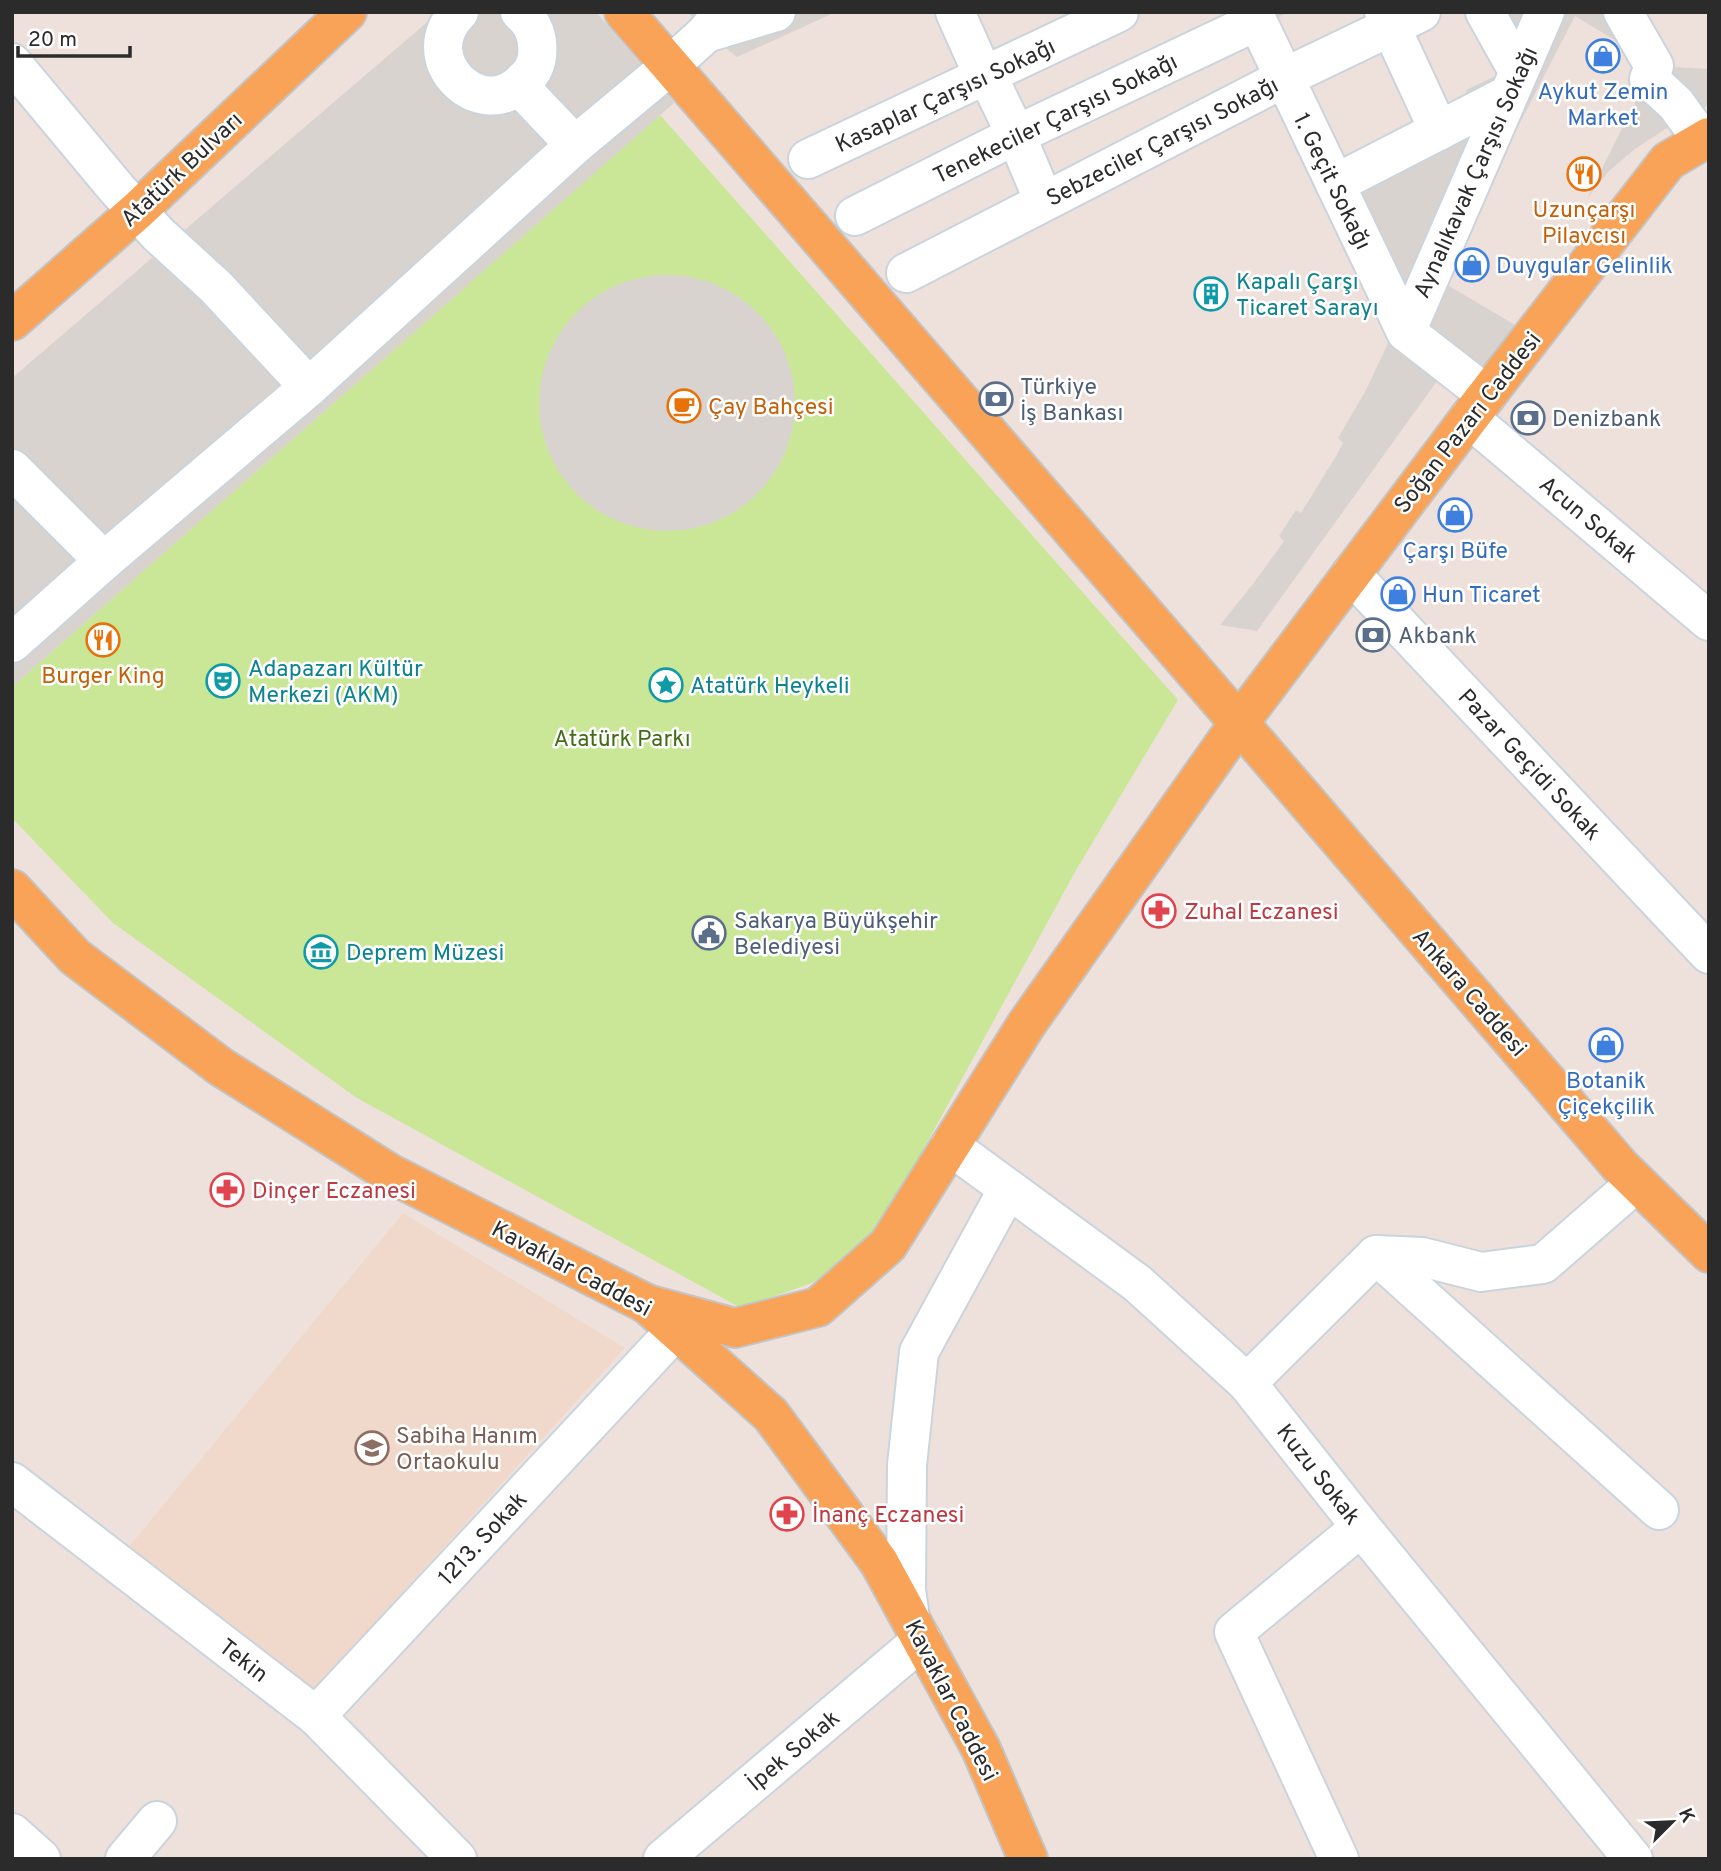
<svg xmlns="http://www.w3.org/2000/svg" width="1721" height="1871" viewBox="0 0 1721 1871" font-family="Overpass,sans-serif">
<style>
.education{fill:#f0d9cb}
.park{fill:#c9e796}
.plaza{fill:#d9d3cf;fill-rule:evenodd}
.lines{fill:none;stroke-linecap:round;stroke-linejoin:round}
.minor-casing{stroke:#cad4dd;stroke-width:42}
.major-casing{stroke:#c4c4c4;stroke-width:42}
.minor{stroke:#fff;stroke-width:38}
.major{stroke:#f8a357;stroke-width:38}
.labels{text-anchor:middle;stroke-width:5;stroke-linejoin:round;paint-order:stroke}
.shop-label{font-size:23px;fill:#366cbe;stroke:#fff}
.street-label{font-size:23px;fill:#2b2b2b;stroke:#fff}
.food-label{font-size:23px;fill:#c56008;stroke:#fff}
.culture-label{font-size:23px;fill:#0d838f;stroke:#fff;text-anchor:start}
.service-label{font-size:23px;fill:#4e5e75;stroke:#fff;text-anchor:start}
.park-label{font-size:23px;fill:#426c16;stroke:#fff}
.health-label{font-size:23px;fill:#be3a42;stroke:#fff;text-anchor:start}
.education-label{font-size:23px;fill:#785e54;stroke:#fff;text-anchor:start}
</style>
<rect width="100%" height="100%" fill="#eee1dc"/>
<path class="education" d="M 403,1213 L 625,1348 L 310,1694 L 128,1548 Z"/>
<path class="park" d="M 660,115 L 1178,700 L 1075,872 L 870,1247 L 812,1283 L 741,1308 L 357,1098 L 113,923 L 12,818 L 12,687 Z"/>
<g class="plaza">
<path d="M 439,12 L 596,12 L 674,103 L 12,687 L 12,378 Z"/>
<path d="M 688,12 L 836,12 L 737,57 L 706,33 Z"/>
<path d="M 1241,12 L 1289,12 L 1274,19 L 1292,60 L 1402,31 L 1439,107 L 1467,94 L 1466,90 L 1506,71 L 1473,12 L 1644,12 L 1654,66 L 1709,69 L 1709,105 L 1673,124 L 1635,149 L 1609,171 L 1587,199 L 1642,88 L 1639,75 L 1618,42 L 1575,16 L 1439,280 L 1522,329 L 1477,387 L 1440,377 L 1257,631 L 1220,625 L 1253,584 L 1284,541 L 1279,536 L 1290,519 L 1296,510 L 1301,513 L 1336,456 L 1343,443 L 1338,438 L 1366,390 L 1391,337 ZM 1388,40 L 1424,116 L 1372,149 L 1342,163 L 1306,80 Z"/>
<circle cx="667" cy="403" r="128"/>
</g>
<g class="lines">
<defs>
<g id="minor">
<path d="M 459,12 C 411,60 483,126 524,80 C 531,74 536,65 537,56 C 539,39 534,23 520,12"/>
<path d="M 955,12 L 980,68 L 991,83 L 1016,135 L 1040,192"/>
<path d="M 1253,12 L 1406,332 L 1487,395"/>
<path d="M 1384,12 L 1439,131"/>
<path d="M 1485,12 L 1518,71"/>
<path d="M 1623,12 L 1654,66 L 1649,79 L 1676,104 L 1702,140"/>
<path d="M 706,33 L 776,12"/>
<path d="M 12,63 L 117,189 L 158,234 L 216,287 L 309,387"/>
<path d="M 519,86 L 575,145"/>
<path d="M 808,159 L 1119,12"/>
<path d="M 1335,184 L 1508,95"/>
<path d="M 855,216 L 1016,135 L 1257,21"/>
<path d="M 906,273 L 1296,72 L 1421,12"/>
<path d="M 1406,332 L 1545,12"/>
<path d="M 1469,418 L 1709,621"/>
<path d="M 12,469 L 104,561"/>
<path d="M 1351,574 L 1709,954"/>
<path d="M 12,643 L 104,561 L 309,387 L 575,145 L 670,66 L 706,33 L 723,12"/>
<path d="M 950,1146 L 1137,1283 L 1247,1383 L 1361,1527 L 1633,1859"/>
<path d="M 1376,1255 L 1422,1257 L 1481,1272 L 1543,1264 L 1636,1183"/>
<path d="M 1247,1383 L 1376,1255 L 1659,1510"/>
<path d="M 12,1482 L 316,1716 L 457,1859"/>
<path d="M 910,1618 L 906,1590 L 907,1465 L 919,1352 L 1008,1189"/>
<path d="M 316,1716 L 676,1330"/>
<path d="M 12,1833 L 41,1859"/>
<path d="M 125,1859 L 157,1821"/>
<path d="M 663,1859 L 922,1640"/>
<path d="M 1339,1859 L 1234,1632 L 1361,1527"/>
</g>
<g id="major">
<path d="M 624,12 L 1239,723 L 1620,1166 L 1709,1253"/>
<path d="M 12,321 L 138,210 L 347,12"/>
<path d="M 12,889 L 75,957 L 221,1067 L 391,1174 L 647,1304 L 771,1415 L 879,1562 L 981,1749 L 1028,1859"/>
<path d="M 647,1304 L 735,1328 L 818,1307 L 888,1245 L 1026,1025 L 1239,723 L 1469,418 L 1668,161 L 1709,137"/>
</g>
</defs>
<use href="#minor" class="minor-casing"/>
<use href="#major" class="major-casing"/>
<use href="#minor" class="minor"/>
<use href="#major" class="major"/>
</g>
<defs>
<symbol id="shop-ring" viewBox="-11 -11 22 22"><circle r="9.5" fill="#fff" stroke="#3f7fe0" stroke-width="1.5"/><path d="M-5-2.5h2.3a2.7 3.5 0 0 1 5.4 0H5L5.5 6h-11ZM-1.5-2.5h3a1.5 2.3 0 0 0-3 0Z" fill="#3f7fe0"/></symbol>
<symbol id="restaurant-ring" viewBox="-11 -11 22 22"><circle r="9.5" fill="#fff" stroke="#e8710a" stroke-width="1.5"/><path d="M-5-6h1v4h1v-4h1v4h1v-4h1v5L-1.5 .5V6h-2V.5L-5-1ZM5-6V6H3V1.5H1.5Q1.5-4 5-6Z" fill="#e8710a"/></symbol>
<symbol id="building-ring" viewBox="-11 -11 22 22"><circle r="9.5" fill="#fff" stroke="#0f9aa8" stroke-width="1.5"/><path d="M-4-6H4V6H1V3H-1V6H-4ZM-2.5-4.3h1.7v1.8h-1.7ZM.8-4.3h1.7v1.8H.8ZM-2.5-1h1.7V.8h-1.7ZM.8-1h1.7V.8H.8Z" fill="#0f9aa8"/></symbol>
<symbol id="bank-ring" viewBox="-11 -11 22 22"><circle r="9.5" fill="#fff" stroke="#5c6f8a" stroke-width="1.5"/><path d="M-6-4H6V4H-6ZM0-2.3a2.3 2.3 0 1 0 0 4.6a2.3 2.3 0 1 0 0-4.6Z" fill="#5c6f8a"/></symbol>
<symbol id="cafe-ring" viewBox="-11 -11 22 22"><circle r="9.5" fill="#fff" stroke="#e8710a" stroke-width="1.5"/><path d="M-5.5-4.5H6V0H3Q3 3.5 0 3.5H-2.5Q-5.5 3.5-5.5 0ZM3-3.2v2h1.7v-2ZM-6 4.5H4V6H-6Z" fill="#e8710a"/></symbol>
<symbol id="theatre-ring" viewBox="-11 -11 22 22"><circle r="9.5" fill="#fff" stroke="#0f9aa8" stroke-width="1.5"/><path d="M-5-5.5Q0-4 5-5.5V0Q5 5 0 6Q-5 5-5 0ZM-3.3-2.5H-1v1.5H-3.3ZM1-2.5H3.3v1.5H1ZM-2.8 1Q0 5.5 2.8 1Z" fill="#0f9aa8"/></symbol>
<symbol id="sight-ring" viewBox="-11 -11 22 22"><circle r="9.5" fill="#fff" stroke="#0f9aa8" stroke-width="1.5"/><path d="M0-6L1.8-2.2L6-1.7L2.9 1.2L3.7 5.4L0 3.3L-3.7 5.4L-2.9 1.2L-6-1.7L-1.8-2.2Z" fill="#0f9aa8"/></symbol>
<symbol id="pharmacy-ring" viewBox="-11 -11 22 22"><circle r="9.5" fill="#fff" stroke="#e0444e" stroke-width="1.5"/><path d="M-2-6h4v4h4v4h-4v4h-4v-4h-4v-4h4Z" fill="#e0444e"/></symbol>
<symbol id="civic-ring" viewBox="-11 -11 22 22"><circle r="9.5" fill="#fff" stroke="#5c6f8a" stroke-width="1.5"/><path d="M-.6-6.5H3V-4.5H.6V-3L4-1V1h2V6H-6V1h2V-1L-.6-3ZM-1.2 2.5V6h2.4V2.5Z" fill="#5c6f8a"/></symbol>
<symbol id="museum-ring" viewBox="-11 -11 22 22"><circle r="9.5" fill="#fff" stroke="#0f9aa8" stroke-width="1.5"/><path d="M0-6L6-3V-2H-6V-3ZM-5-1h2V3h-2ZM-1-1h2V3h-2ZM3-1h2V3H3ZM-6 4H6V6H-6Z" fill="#0f9aa8"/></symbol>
<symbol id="school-ring" viewBox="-11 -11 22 22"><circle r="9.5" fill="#fff" stroke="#8d6e63" stroke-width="1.5"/><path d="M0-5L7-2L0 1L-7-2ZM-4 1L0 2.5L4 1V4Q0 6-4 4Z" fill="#8d6e63"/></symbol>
</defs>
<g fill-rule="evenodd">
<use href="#shop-ring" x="1584" y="37" width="38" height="38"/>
<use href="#restaurant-ring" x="1565" y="155" width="38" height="38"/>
<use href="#shop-ring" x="1453" y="246" width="38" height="38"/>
<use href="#building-ring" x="1192" y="275" width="38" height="38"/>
<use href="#bank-ring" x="977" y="380" width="38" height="38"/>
<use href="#cafe-ring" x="665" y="387" width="38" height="38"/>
<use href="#bank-ring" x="1509" y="399" width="38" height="38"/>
<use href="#shop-ring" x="1436" y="496" width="38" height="38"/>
<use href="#shop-ring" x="1379" y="575" width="38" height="38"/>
<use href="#bank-ring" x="1354" y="616" width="38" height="38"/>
<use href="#restaurant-ring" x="84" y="621" width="38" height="38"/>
<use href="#theatre-ring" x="204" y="662" width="38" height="38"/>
<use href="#sight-ring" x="647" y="666" width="38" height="38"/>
<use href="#pharmacy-ring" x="1140" y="892" width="38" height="38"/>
<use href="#civic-ring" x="690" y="914" width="38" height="38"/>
<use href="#museum-ring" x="302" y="933" width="38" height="38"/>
<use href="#shop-ring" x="1587" y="1026" width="38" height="38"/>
<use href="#pharmacy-ring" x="208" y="1171" width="38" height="38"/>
<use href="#school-ring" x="353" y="1429" width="38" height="38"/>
<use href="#pharmacy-ring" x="768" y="1495" width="38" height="38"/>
</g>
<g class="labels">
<g class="shop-label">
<text x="1603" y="99">Aykut Zemin<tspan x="1603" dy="26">Market</tspan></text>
<text x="1496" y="273" text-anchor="start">Duygular Gelinlik</text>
<text x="1455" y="558">Çarşı Büfe</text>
<text x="1422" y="602" text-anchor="start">Hun Ticaret</text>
<text x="1606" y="1088">Botanik<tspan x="1606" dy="26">Çiçekçilik</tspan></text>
</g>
<g class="street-label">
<text transform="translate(945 95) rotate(-25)" y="8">Kasaplar Çarşısı Sokağı</text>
<text transform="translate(1055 118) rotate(-26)" y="8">Tenekeciler Çarşısı Sokağı</text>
<text transform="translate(1162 141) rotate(-27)" y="8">Sebzeciler Çarşısı Sokağı</text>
<text transform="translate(181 169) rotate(-43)" y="8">Atatürk Bulvarı</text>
<text transform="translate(1475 172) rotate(-66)" y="8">Aynalıkavak Çarşısı Sokağı</text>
<text transform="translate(1333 181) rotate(64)" y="8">1. Geçit Sokağı</text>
<text transform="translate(1467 422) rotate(-52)" y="8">Soğan Pazarı Caddesi</text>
<text transform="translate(1589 519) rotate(40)" y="8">Acun Sokak</text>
<text transform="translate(1530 764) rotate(47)" y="8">Pazar Geçidi Sokak</text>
<text transform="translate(1470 992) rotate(49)" y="8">Ankara Caddesi</text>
<text transform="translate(572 1268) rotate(28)" y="8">Kavaklar Caddesi</text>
<text transform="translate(1319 1474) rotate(52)" y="8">Kuzu Sokak</text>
<text transform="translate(482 1538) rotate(-47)" y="8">1213. Sokak</text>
<text transform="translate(244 1660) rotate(38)" y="8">Tekin</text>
<text transform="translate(952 1700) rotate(63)" y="8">Kavaklar Caddesi</text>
<text transform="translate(793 1750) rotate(-40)" y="8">İpek Sokak</text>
</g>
<g class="food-label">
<text x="1584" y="217">Uzunçarşı<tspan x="1584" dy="26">Pilavcısı</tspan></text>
<text x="708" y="414" text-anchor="start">Çay Bahçesi</text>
<text x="103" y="683">Burger King</text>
</g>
<g class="culture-label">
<text x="1236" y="289">Kapalı Çarşı<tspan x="1236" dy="26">Ticaret Sarayı</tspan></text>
<text x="248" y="676">Adapazarı Kültür<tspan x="248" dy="26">Merkezi (AKM)</tspan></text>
<text x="690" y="693">Atatürk Heykeli</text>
<text x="346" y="960">Deprem Müzesi</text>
</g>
<g class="service-label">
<text x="1020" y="394">Türkiye<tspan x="1020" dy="26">İş Bankası</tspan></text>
<text x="1552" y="426">Denizbank</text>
<text x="1398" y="643">Akbank</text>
<text x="734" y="928">Sakarya Büyükşehir<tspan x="734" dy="26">Belediyesi</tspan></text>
</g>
<g class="park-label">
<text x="622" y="746">Atatürk Parkı</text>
</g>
<g class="health-label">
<text x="1184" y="919">Zuhal Eczanesi</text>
<text x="252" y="1198">Dinçer Eczanesi</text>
<text x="812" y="1522">İnanç Eczanesi</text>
</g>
<g class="education-label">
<text x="396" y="1443">Sabiha Hanım<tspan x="396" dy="26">Ortaokulu</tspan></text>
</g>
</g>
<rect width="1721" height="1871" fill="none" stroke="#2b2b2b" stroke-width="28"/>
<g transform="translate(1672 1822) rotate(66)" stroke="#ffffff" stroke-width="5" paint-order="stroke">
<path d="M0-5L12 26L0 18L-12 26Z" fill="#2b2b2b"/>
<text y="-10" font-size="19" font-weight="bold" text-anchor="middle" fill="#2b2b2b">K</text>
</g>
<path d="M18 46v10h112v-10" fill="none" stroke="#2b2b2b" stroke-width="3.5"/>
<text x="28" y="46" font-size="21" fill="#2b2b2b" stroke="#ffffff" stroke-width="5" paint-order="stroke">20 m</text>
</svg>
